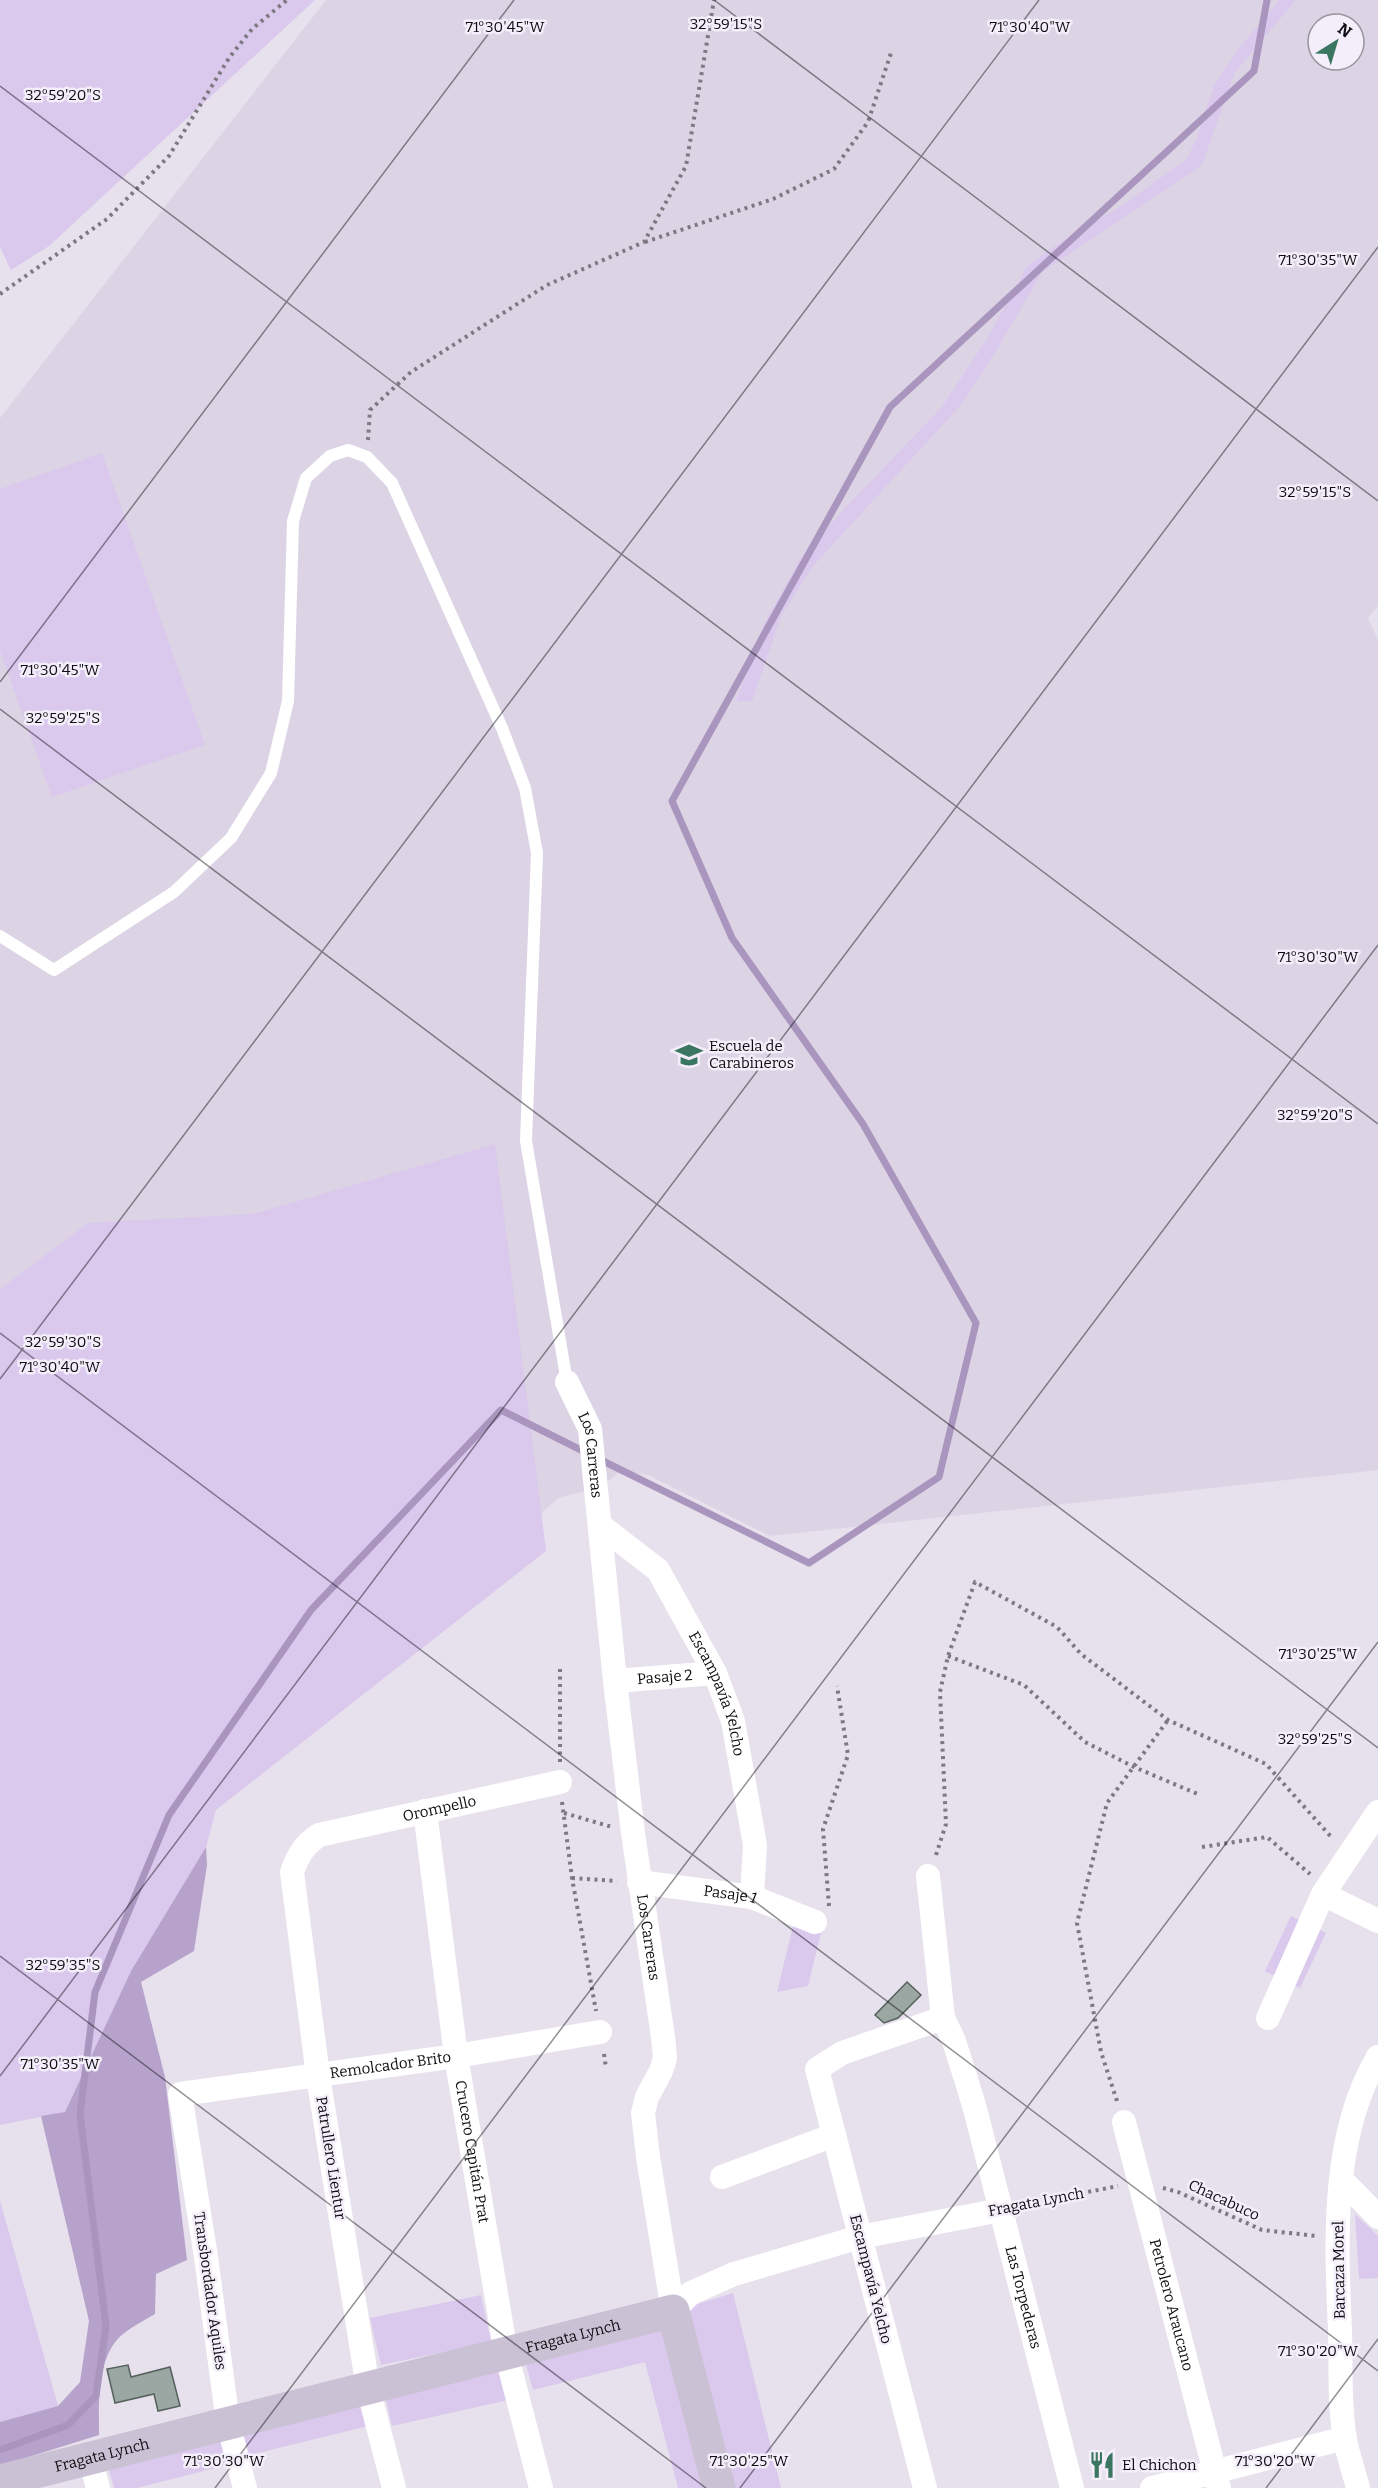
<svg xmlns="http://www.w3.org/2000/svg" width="1378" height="2488" viewBox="0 0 1378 2488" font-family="Bitter,serif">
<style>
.built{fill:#dcd4e5;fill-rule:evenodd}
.green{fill:#dac8ed}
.forest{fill:#b7a2cc}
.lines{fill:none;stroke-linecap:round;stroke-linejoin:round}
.stream{stroke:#aa95be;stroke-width:7}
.building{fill:#9ba7a2;stroke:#56615c;stroke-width:1.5}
.path{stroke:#7c7981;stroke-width:4;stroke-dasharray:3 4.5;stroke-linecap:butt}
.lane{stroke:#fff;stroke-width:12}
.street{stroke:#fff;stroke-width:24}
.secondary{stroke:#cbc1d4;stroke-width:33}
.ticks{fill:none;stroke:#0e0c10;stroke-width:1.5;stroke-opacity:0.45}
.labels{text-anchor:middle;stroke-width:5;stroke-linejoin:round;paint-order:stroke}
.poi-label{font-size:15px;fill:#0e0c10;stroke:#f3eef9;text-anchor:start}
.street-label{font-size:15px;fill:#0e0c10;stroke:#f3eef9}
.ticks-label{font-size:15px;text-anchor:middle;fill:#0e0c10;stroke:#f3eef9;stroke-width:5;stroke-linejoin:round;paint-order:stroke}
</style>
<rect width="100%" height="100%" fill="#e6e1ec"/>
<path class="built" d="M 326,0 L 1378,0 L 1378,606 L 1368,618 L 1378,640 L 1378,1470 L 770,1536 L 648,1475 L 621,1471 L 600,1487 L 559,1498 L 0,1971 L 0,418 ZM 1318,24 L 1354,24 L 1354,60 L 1318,60 Z"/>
<g class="green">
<path d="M 0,0 L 315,0 L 49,246 L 11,270 L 0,247 Z"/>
<path d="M 1280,0 L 1296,0 L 1235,72 L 1202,165 L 1042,272 L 999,346 L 961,405 L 813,566 L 781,616 L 752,701 L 736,701 L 763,626 L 800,559 L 848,505 L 942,407 L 987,339 L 1027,266 L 1061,242 L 1121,206 L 1186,160 L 1197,138 L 1214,85 L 1241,46 Z"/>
<path d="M 102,453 L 205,745 L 52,797 L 0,651 L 0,489 Z"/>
<path d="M 495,1144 L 546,1551 L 216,1810 L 206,1847 L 131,1971 L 65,2112 L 0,2125 L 0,1289 L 88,1223 L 253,1214 Z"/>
<path d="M 1291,1916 L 1326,1933 L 1300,1988 L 1265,1971 Z"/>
<path d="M 793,1926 L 821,1933 L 808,1986 L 777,1992 Z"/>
<path d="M 0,2201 L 58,2406 L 0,2422 Z"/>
<path d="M 1355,2214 L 1378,2236 L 1378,2278 L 1359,2279 Z"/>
<path d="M 733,2293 L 781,2488 L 728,2488 L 685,2308 Z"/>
<path d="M 481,2295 L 491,2342 L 381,2365 L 370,2318 Z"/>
<path d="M 661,2326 L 704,2488 L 678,2488 L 645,2362 L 533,2390 L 525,2361 Z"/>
<path d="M 499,2361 L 508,2400 L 392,2426 L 383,2387 Z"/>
<path d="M 369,2391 L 376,2424 L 246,2456 L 238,2426 Z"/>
<path d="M 223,2436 L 231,2464 L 137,2488 L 114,2488 L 108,2466 Z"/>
</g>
<path class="forest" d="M 206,1847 L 207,1865 L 194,1951 L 141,1982 L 165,2077 L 187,2260 L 156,2274 L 155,2314 C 145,2320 133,2326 123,2334 C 96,2356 99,2404 99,2435 L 0,2466 L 0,2422 L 58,2406 L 80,2382 L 89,2321 L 41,2116 L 65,2112 L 131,1971 Z"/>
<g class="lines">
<g class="stream">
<path d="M 599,1459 L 809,1563 L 939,1477 L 976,1323 L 863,1124 L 732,938 L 672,801 L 890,407 L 1254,71 L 1267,0"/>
<path d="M 0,2450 L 68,2425 L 96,2396 L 106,2326 L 80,2114 L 95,1992 L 169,1815 L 311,1610 L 501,1410 L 587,1453"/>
</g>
</g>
<g class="building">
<path d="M 907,1982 L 921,1995 L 898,2018 L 884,2023 L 875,2015 Z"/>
<path d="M 128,2365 L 131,2377 L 170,2367 L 180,2406 L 158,2411 L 154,2394 L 115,2403 L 107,2369 Z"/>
</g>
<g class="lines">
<g class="path">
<path d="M 645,242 L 773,199 L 834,169 L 868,122 L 891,53"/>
<path d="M 0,294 L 107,219 L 169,156 L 229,58 L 252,29 L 287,0"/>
<path d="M 368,440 L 370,410 L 411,372 L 547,285 L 644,242 L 686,166 L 714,0"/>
<path d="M 948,1656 L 1024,1685 L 1085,1742 L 1134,1767 L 1200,1795"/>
<path d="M 560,1762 L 560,1669"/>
<path d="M 562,1802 L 572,1878 L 596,2011"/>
<path d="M 564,1813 L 612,1827"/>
<path d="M 1202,1847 L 1267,1837 L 1310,1874"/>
<path d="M 936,1855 L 946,1824 L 940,1692 L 948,1656 L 975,1582 L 1057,1627 L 1081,1654 L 1168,1720 L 1266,1764 L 1333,1839"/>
<path d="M 572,1878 L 617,1881"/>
<path d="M 829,1906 L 823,1829 L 848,1755 L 837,1686"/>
<path d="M 604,2054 L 606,2068"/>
<path d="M 1117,2101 L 1101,2052 L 1077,1923 L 1107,1803 L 1168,1720"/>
<path d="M 1163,2188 L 1178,2192 L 1262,2230 L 1317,2236"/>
<path d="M 1022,2205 L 1118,2186"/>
</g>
<path class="lane" d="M 0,936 L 54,970 L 174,892 L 231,838 L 271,773 L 288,701 L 293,521 L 306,478 L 330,456 L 348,450 L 367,457 L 392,483 L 502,728 L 525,788 L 537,853 L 526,1141 L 567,1382"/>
<g class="street">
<path id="s1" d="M 567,1382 L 590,1429 L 615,1681 L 633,1833 L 663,2037 L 665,2058 L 661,2071 L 647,2097 L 643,2113 L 648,2157 L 673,2311"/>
<path id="s2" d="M 601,1526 L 658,1570 L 715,1673 L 733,1721 L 755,1845 L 752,1897"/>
<path id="s3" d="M 615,1681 L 715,1673"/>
<path id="s4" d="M 425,1811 L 456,2056 L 506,2353 L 541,2488"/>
<path id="s5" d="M 928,1876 L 943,2018 L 954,2041 L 974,2105 L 1072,2488"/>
<path id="s6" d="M 639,1882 L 752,1897 L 815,1922"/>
<path d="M 1323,1894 L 1378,1921"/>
<path d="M 1268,2018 L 1323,1894 L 1378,1812"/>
<path id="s7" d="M 1124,2122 L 1219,2488"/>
<path d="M 722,2177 L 834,2135"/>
<path d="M 1342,2180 L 1378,2217"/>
<path d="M 673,2311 L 691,2293 L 734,2274 L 860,2237 L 1001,2210"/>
<path d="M 90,2458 L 98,2488"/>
<path id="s8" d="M 245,2488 L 228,2423 L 206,2257 L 180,2094 L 456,2056 L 600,2032"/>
<path id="s9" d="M 394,2488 L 368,2388 L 318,2076 L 292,1872 C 298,1855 304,1845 319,1835 L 560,1782"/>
<path d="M 925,2488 L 817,2069 L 842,2053 L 943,2018"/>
<path d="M 1152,2488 L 1345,2438"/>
<path d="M 1358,2488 C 1354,2472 1348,2456 1345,2439 C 1339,2407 1341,2363 1340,2330 C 1336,2241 1331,2136 1378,2057"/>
</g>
<path class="secondary" id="s10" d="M 0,2481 L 673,2311 L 719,2488"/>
</g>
<path class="ticks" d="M 714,0 L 1378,501M 0,86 L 1378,1124M 0,682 L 514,0M 0,709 L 1378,1748M 0,1333 L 1378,2371M 0,1379 L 1039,0M 0,1956 L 706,2488M 0,2076 L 1378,247M 215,2488 L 1378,945M 740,2488 L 1378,1642M 1266,2488 L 1378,2339"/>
<defs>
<symbol id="university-bare" viewBox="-9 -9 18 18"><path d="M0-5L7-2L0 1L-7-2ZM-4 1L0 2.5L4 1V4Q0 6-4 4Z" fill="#3b7660" stroke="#f3eef9" stroke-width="2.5" paint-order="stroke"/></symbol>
<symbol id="restaurant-bare" viewBox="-9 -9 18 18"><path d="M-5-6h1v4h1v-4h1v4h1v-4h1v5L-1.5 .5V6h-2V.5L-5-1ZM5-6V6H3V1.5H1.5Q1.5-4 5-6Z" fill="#3b7660" stroke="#f3eef9" stroke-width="2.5" paint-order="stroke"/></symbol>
</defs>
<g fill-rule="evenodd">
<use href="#university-bare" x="670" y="1036" width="38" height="38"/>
<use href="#restaurant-bare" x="1083" y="2446" width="38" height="38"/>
</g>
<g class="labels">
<g class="poi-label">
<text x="709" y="1051">Escuela de<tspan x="709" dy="17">Carabineros</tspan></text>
<text x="1122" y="2470">El Chichon</text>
</g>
<g class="street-label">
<text dy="5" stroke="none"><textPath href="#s1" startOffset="78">Los Carreras</textPath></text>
<text dy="5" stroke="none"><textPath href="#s3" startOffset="50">Pasaje 2</textPath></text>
<text dy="5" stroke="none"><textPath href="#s2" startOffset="210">Escampavía Yelcho</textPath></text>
<text dy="5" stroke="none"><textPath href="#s9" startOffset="795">Orompello</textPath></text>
<text dy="5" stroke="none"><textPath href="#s6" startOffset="92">Pasaje 1</textPath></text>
<text dy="5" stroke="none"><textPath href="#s1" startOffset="564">Los Carreras</textPath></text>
<text dy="5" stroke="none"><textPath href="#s8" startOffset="612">Remolcador Brito</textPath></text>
<text dy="5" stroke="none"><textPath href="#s4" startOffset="344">Crucero Capitán Prat</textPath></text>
<text transform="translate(331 2158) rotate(81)" y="5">Patrullero Lientur</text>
<text transform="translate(1224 2200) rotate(25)" y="5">Chacabuco</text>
<text transform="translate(1036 2202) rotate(-11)" y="5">Fragata Lynch</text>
<text transform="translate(1339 2270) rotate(-91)" y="5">Barcaza Morel</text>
<text transform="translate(871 2279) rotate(76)" y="5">Escampavía Yelcho</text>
<text transform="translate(210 2291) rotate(82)" y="5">Transbordador Aquiles</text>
<text dy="5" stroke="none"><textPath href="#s5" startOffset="434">Las Torpederas</textPath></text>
<text dy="5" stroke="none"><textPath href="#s7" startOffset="189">Petrolero Araucano</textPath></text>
<text dy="5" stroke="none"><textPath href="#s10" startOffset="591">Fragata Lynch</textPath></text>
<text dy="5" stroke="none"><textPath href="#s10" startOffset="105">Fragata Lynch</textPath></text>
</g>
</g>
<g class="ticks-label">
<text x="726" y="29">32°59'15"S</text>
<text x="505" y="32">71°30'45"W</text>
<text x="1030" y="32">71°30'40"W</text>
<text x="63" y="100">32°59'20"S</text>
<text x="1318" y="265">71°30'35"W</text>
<text x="1315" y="497">32°59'15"S</text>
<text x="60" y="675">71°30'45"W</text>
<text x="63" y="723">32°59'25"S</text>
<text x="1318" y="962">71°30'30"W</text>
<text x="1315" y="1120">32°59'20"S</text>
<text x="63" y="1347">32°59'30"S</text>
<text x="60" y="1372">71°30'40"W</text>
<text x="1318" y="1659">71°30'25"W</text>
<text x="1315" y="1744">32°59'25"S</text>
<text x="63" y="1970">32°59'35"S</text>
<text x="60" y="2069">71°30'35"W</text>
<text x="1318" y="2356">71°30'20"W</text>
<text x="224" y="2466">71°30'30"W</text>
<text x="749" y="2466">71°30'25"W</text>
<text x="1275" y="2466">71°30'20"W</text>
</g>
<g transform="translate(1336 42) rotate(37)"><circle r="28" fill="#f3eef9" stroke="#97949c" stroke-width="1.5"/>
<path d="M0-4.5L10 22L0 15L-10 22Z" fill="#3b7660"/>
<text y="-9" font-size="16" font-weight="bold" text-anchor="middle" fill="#0e0c10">N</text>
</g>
</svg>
